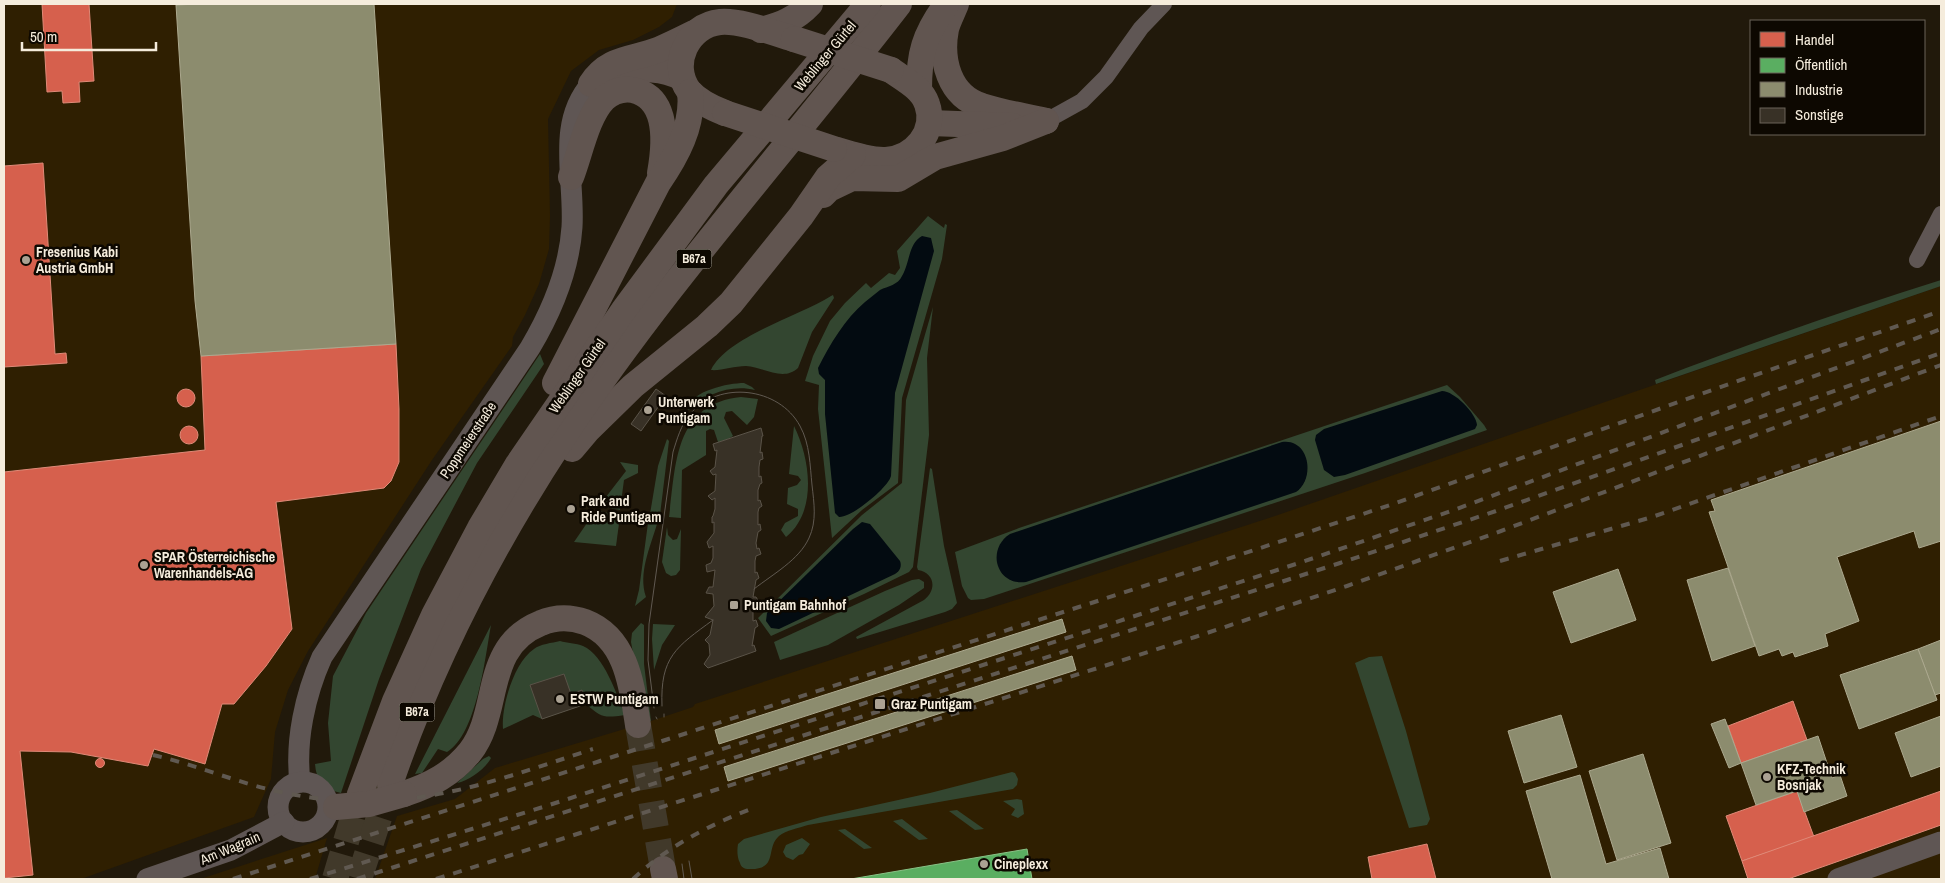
<svg xmlns="http://www.w3.org/2000/svg" width="1945" height="883" viewBox="0 0 1945 883" font-family="'Archivo Narrow',sans-serif">
<style>
.built{fill:#2f1f01}
.green{fill:#334630}
.water{fill:#030b11}
.shops{fill:#d6604d;stroke:#df8a78}
.public{fill:#5aae61;stroke:#88c186}
.industry{fill:#8c8c6e;stroke:#aca98f}
.building{fill:#383126;stroke:#5a5348}
.lines{fill:none;stroke-linecap:round;stroke-linejoin:round}
.primary-tunnel{stroke:#41392a;stroke-width:26;stroke-dasharray:26 13;stroke-linecap:butt}
.minor{stroke:#5f5654;stroke-width:16}
.tertiary{stroke:#5f5654;stroke-width:21}
.primary{stroke:#615550;stroke-width:26}
.tram{stroke:#605951;stroke-width:1}
.rail{stroke:#605951;stroke-width:4;stroke-dasharray:9 9;stroke-linecap:butt}
.primary-bridge{stroke:#615550;stroke-width:26}
.poi-dot{fill:#aba293;stroke:#0d0801;stroke-width:2}
.labels{text-anchor:middle;stroke-width:5;stroke-linejoin:round;paint-order:stroke}
.shield{fill:#0d0801;stroke:#afa89a;stroke-width:1}
.shield-label{font-size:12px;font-weight:bold;fill:#f5ecdc}
.street-label{font-size:14px;fill:#f5ecdc;stroke:#0d0801}
.poi-label{font-size:14px;font-weight:bold;fill:#f5ecdc;stroke:#0d0801;text-anchor:start}
</style>
<rect width="100%" height="100%" fill="#21190b"/>
<g class="built">
<path d="M 4,4 L 677,4 L 672,17 L 659,27 L 633,40 L 599,50 L 571,71 L 548,119 L 550,216 L 549,249 L 539,284 L 525,315 L 513,337 L 512,346 L 432,460 L 308,651 L 288,690 L 275,732 L 271,779 L 254,817 L 81,879 L 4,879 Z"/>
<path d="M 1941,286 L 1941,879 L 375,879 L 397,816 L 455,799 L 495,768 L 651,721 L 693,707 L 695,704 L 1275,516 Z"/>
<path d="M 327,838 L 315,879 L 200,879 Z"/>
</g>
<g class="green">
<path d="M 928,216 L 944,228 L 945,224 L 947,225 L 942,259 L 902,398 L 898,483 L 862,510 L 832,538 L 818,409 L 819,385 L 805,381 L 813,356 L 830,321 L 845,303 L 866,283 L 871,288 L 889,273 L 895,275 L 900,268 L 897,251 Z"/>
<path d="M 1941,280 L 1941,286 L 1656,384 L 1655,380 C 1749,344 1845,310 1941,280 Z"/>
<path d="M 831,296 L 833,295 L 834,298 L 812,332 L 798,368 C 783,382 764,367 746,366 C 734,366 721,371 711,370 C 727,337 799,316 831,296 Z"/>
<path d="M 933,307 L 927,358 L 929,435 L 913,567 L 909,572 L 864,594 L 771,636 L 758,618 L 862,515 L 902,483 L 906,400 Z"/>
<path d="M 540,354 L 544,364 L 477,463 L 421,569 L 379,679 L 341,793 C 325,790 316,781 315,764 L 331,761 L 328,723 L 333,676 L 366,613 Z"/>
<path d="M 744,383 L 752,387 L 755,390 C 731,384 706,394 689,410 L 687,408 C 692,391 728,383 744,383 Z"/>
<path d="M 1447,385 L 1460,397 L 1484,425 L 1487,430 L 1365,473 L 984,599 L 971,600 L 968,598 L 962,586 L 955,552 L 1019,528 Z"/>
<path d="M 741,397 L 758,399 L 754,417 L 747,425 L 732,411 L 726,412 L 724,418 L 733,436 L 719,445 L 714,430 L 710,429 L 706,431 L 706,455 L 682,470 L 681,518 L 669,517 C 676,464 674,404 741,397 Z"/>
<path d="M 794,426 C 810,458 818,511 786,537 L 781,530 L 785,523 L 798,516 L 798,509 L 787,504 L 788,488 L 797,485 L 801,480 L 798,476 L 789,474 Z"/>
<path d="M 667,439 L 669,441 L 660,515 L 650,514 L 658,466 Z"/>
<path d="M 620,462 L 638,465 L 638,473 L 624,480 L 620,510 L 599,506 L 626,471 Z"/>
<path d="M 930,468 L 932,469 L 944,546 L 957,603 L 952,609 L 945,612 L 857,639 L 856,637 L 924,600 C 937,590 935,573 918,570 L 917,567 Z"/>
<path d="M 596,510 L 620,516 L 616,546 L 574,542 Z"/>
<path d="M 648,523 L 657,524 C 650,548 638,573 646,597 L 635,606 L 639,590 Z"/>
<path d="M 667,527 L 668,535 L 673,540 L 677,539 L 681,529 L 680,570 L 676,575 L 671,576 L 666,573 L 662,562 Z"/>
<path d="M 919,579 L 924,582 L 924,588 L 899,605 L 828,645 L 780,660 L 774,642 L 885,591 L 912,580 Z"/>
<path d="M 641,623 L 644,625 L 644,664 L 651,721 L 646,723 L 631,642 L 632,633 Z"/>
<path d="M 653,624 L 675,625 L 662,645 L 654,670 L 652,639 Z"/>
<path d="M 491,625 C 485,658 477,734 447,752 L 438,749 L 422,773 L 415,774 Z"/>
<path d="M 560,641 C 567,643 576,643 583,646 C 604,655 617,695 625,715 C 604,718 602,718 586,704 L 542,719 L 533,715 L 503,729 C 501,707 514,662 534,649 C 540,644 552,643 560,641 Z"/>
<path d="M 1382,656 L 1406,731 L 1430,819 L 1427,825 L 1409,828 L 1357,669 L 1355,663 L 1369,657 Z"/>
<path d="M 489,756 L 491,758 C 486,768 469,781 457,783 L 483,759 Z"/>
<path d="M 1012,772 L 1015,773 L 1018,779 L 1017,785 L 1013,789 L 808,825 C 799,828 786,830 779,836 C 765,848 779,870 749,869 C 744,869 741,867 740,863 C 737,857 737,850 738,844 L 744,839 L 821,817 L 930,793 Z"/>
<path d="M 1017,799 L 1022,800 L 1024,814 L 1018,818 L 1011,815 L 1015,809 L 1003,801 Z"/>
<path d="M 957,810 L 984,829 L 975,830 L 949,811 Z"/>
<path d="M 902,819 L 928,839 L 919,840 L 893,821 Z"/>
<path d="M 845,829 L 872,848 L 864,849 L 838,830 Z"/>
<path d="M 802,838 L 810,844 L 803,854 L 799,855 L 793,860 L 786,857 L 783,852 L 786,845 Z"/>
</g>
<g class="water">
<path d="M 922,236 L 931,238 L 934,251 L 895,393 L 891,476 C 888,488 851,518 839,517 L 835,513 L 825,414 L 825,380 L 819,374 L 818,368 C 830,344 845,319 865,302 C 870,298 875,294 880,290 C 888,286 898,285 902,276 C 910,263 908,244 922,236 Z"/>
<path d="M 1442,391 C 1454,391 1476,413 1477,425 L 1475,429 L 1345,475 L 1334,477 L 1324,470 L 1315,440 L 1316,435 L 1324,429 Z"/>
<path d="M 1282,442 C 1309,438 1316,478 1296,492 L 1026,582 C 996,586 986,549 1010,534 Z"/>
<path d="M 862,522 L 870,524 L 900,561 C 902,566 900,571 895,574 L 779,629 L 771,628 L 766,621 L 767,613 L 853,529 Z"/>
</g>
<g class="shops">
<path d="M 42,4 L 89,4 L 94,81 L 79,82 L 80,102 L 63,103 L 62,91 L 47,92 Z"/>
<path d="M 43,163 L 55,354 L 66,353 L 67,363 L 4,367 L 4,166 Z"/>
<path d="M 396,344 L 399,409 L 399,462 L 391,481 L 384,488 L 276,502 L 292,629 L 266,666 L 234,704 L 222,704 L 205,764 L 154,749 L 148,766 L 71,752 L 20,751 L 33,875 L 4,878 L 4,879 L 4,472 L 205,450 L 201,356 Z"/>
<circle cx="186" cy="398" r="9"/>
<circle cx="189" cy="435" r="9"/>
<path d="M 1793,701 L 1807,740 L 1741,763 L 1728,726 Z"/>
<circle cx="100" cy="763" r="4.5"/>
<path d="M 1797,791 L 1814,837 L 1742,861 L 1726,816 Z"/>
<path d="M 1941,791 L 1941,825 L 1788,879 L 1748,879 L 1742,861 Z"/>
<path d="M 1427,844 L 1436,879 L 1372,879 L 1368,857 Z"/>
</g>
<path class="public" d="M 1027,849 L 1032,879 L 851,879 Z"/>
<g class="industry">
<path d="M 199,4 L 374,4 L 396,344 L 201,356 L 195,301 L 176,5 Z"/>
<path d="M 1941,421 L 1941,541 L 1919,548 L 1914,531 L 1837,557 L 1859,621 L 1825,634 L 1828,646 L 1795,657 L 1793,652 L 1782,656 L 1779,649 L 1759,656 L 1709,512 L 1715,511 L 1711,500 Z"/>
<path d="M 1728,568 L 1755,646 L 1712,661 L 1687,580 Z"/>
<path d="M 1618,569 L 1636,620 L 1571,643 L 1553,592 Z"/>
<path d="M 1062,619 L 1066,632 L 719,744 L 715,730 Z"/>
<path d="M 1941,640 L 1941,693 L 1935,695 L 1918,649 Z"/>
<path d="M 1918,649 L 1937,700 L 1859,729 L 1840,675 Z"/>
<path d="M 1072,656 L 1076,670 L 728,781 L 724,767 Z"/>
<path d="M 1561,715 L 1577,767 L 1524,783 L 1508,731 Z"/>
<path d="M 1941,716 L 1941,766 L 1911,777 L 1895,733 Z"/>
<path d="M 1725,719 L 1741,763 L 1729,768 L 1711,724 Z"/>
<path d="M 1818,736 L 1832,778 L 1840,775 L 1847,796 L 1804,812 L 1797,791 L 1756,805 L 1741,763 Z"/>
<path d="M 1643,754 L 1671,843 L 1617,860 L 1589,771 Z"/>
<path d="M 1580,775 L 1606,864 L 1660,848 L 1669,879 L 1552,879 L 1526,791 Z"/>
</g>
<g class="building">
<path d="M 656,389 L 666,396 L 641,431 L 631,424 Z"/>
<path d="M 761,428 L 763,436 L 762,436 L 760,453 L 762,452 L 763,459 L 760,460 L 759,467 L 759,477 L 761,476 L 762,483 L 760,484 L 758,490 L 758,501 L 760,500 L 762,506 L 759,508 L 758,512 L 758,525 L 760,524 L 761,530 L 758,532 L 756,543 L 757,549 L 759,548 L 761,554 L 756,556 L 755,561 L 755,573 L 757,572 L 759,578 L 756,580 L 753,597 L 756,597 L 759,602 L 755,604 L 753,610 L 753,621 L 756,620 L 758,626 L 755,628 L 752,646 L 754,645 L 756,651 L 708,668 L 704,664 L 710,655 L 709,644 L 705,640 L 710,635 L 713,620 L 705,617 L 714,606 L 713,594 L 706,593 L 709,587 L 713,587 L 715,570 L 707,572 L 706,565 L 711,563 L 713,558 L 713,546 L 709,548 L 707,542 L 714,533 L 714,522 L 712,523 L 712,517 L 713,516 L 715,509 L 715,498 L 712,500 L 708,496 L 715,491 L 716,474 L 713,475 L 710,471 L 715,467 L 717,450 L 715,451 L 713,444 Z"/>
<path d="M 564,674 L 571,694 L 582,690 L 586,704 L 542,719 L 530,685 Z"/>
</g>
<g class="lines">
<g class="primary-tunnel">
<path d="M 638,725 L 663,869"/>
<path d="M 335,879 L 360,794"/>
<path d="M 359,879 L 390,784"/>
</g>
<g class="minor">
<path d="M 1046,121 L 1082,101 L 1106,77 L 1141,28 L 1164,4"/>
<path d="M 1917,260 L 1941,214"/>
</g>
<g class="tertiary">
<path d="M 300,782 C 295,741 305,695 322,657 L 530,348 C 552,311 569,271 572,227 C 575,178 556,124 591,84"/>
<circle cx="303" cy="807" r="25"/>
<path d="M 147,879 L 231,850 L 284,822"/>
<path d="M 1838,879 L 1941,842"/>
</g>
<g class="primary">
<path d="M 956,4 C 953,12 948,21 946,29 C 940,60 949,96 982,106 C 1003,113 1025,116 1046,121"/>
<path d="M 761,30 C 781,25 796,19 810,4"/>
<path d="M 620,73 C 640,67 664,68 682,78"/>
<path d="M 591,84 C 608,57 632,60 658,50 C 670,45 682,39 694,33"/>
<path d="M 919,90 C 919,54 924,35 946,5"/>
<path d="M 725,113 C 712,108 698,101 689,91 C 669,64 688,25 720,22 C 741,20 773,33 794,39"/>
<path d="M 930,123 L 1013,126"/>
<path d="M 837,150 C 850,154 873,161 886,160 C 914,158 937,132 927,104 C 922,88 903,79 891,70"/>
<path d="M 571,177 C 580,154 587,116 604,99 C 612,92 622,88 633,90 C 670,98 665,145 660,173"/>
<path d="M 823,195 L 829,189 L 852,178 L 898,179 L 935,157 L 1003,138 L 1046,121"/>
<path d="M 555,383 L 658,183 C 676,157 694,125 690,92"/>
<path d="M 572,449 L 588,430 L 633,386 L 707,326 L 731,303 L 801,216 L 828,177 L 853,155"/>
<path d="M 390,784 C 432,661 493,544 564,436 C 665,284 788,148 899,4"/>
<path d="M 360,794 L 395,701 L 434,615 L 480,528 L 518,464 L 623,311 L 716,185 L 868,4"/>
<path d="M 404,794 C 431,785 452,774 470,752 C 502,711 481,647 541,623 C 555,617 571,617 585,622 C 627,638 632,687 638,725"/>
<path d="M 663,869 L 665,879"/>
</g>
<g class="tram">
<path d="M 662,706 C 660,657 676,647 713,620"/>
<path d="M 654,708 L 648,660 L 649,624 L 673,452 C 677,439 681,425 690,414 C 719,380 779,387 800,426 C 810,444 810,466 812,485 C 814,503 817,521 809,538 C 799,560 773,574 754,589"/>
<path d="M 664,714 L 664,717"/>
<path d="M 656,717 L 657,719"/>
<path d="M 689,861 L 692,879"/>
<path d="M 682,864 L 684,879"/>
</g>
<g class="rail">
<path d="M 1500,561 L 1652,517 L 1941,416"/>
<path d="M 153,755 C 197,765 240,784 285,793 C 402,817 483,785 593,749"/>
<path d="M 233,879 L 1197,569 L 1390,505 L 1729,384 L 1941,311"/>
<path d="M 310,879 L 543,807 L 1302,562 L 1454,510 L 1941,329"/>
<path d="M 357,879 L 1340,563 L 1496,511 L 1941,353"/>
<path d="M 436,879 L 1195,637 L 1347,586 L 1501,531 L 1941,365"/>
<path d="M 633,879 C 668,846 711,824 756,807"/>
</g>
<g class="primary-bridge">
<path d="M 794,39 L 891,70"/>
<path d="M 725,113 L 834,149"/>
<path d="M 336,807 L 369,804 L 404,794"/>
</g>
</g>
<g class="poi-dot">
<circle cx="26" cy="260" r="5"/>
<circle cx="648" cy="410" r="5"/>
<circle cx="571" cy="509" r="5"/>
<circle cx="144" cy="565" r="5"/>
<rect x="729" y="600" width="10" height="10" rx="2.5"/>
<circle cx="560" cy="699" r="5"/>
<rect x="874" y="698" width="12" height="12" rx="2.5"/>
<circle cx="1767" cy="777" r="5"/>
<circle cx="984" cy="864" r="5"/>
</g>
<g class="labels">
<g class="shield">
<rect x="676.5" y="249.5" width="35" height="19" rx="4"/>
<rect x="399.5" y="702.5" width="35" height="19" rx="4"/>
</g>
<g class="shield-label">
<text x="694" y="263">B67a</text>
<text x="417" y="716">B67a</text>
</g>
<g class="street-label">
<text transform="translate(825 56) rotate(-50)" y="5">Weblinger Gürtel</text>
<text transform="translate(577 376) rotate(-55)" y="5">Weblinger Gürtel</text>
<text transform="translate(468 440) rotate(-56)" y="5">Poppmeierstraße</text>
<text transform="translate(230 848) rotate(-23)" y="5">Am Wagrain</text>
</g>
<g class="poi-label">
<text x="36" y="257">Fresenius Kabi<tspan x="36" dy="16">Austria GmbH</tspan></text>
<text x="658" y="407">Unterwerk<tspan x="658" dy="16">Puntigam</tspan></text>
<text x="581" y="506">Park and<tspan x="581" dy="16">Ride Puntigam</tspan></text>
<text x="154" y="562">SPAR Österreichische<tspan x="154" dy="16">Warenhandels-AG</tspan></text>
<text x="744" y="610">Puntigam Bahnhof</text>
<text x="570" y="704">ESTW Puntigam</text>
<text x="891" y="709">Graz Puntigam</text>
<text x="1777" y="774">KFZ-Technik<tspan x="1777" dy="16">Bosnjak</tspan></text>
<text x="994" y="869">Cineplexx</text>
</g>
</g>
<rect width="1945" height="883" fill="none" stroke="#f5ecdc" stroke-width="10"/>
<rect x="1750" y="20" width="175" height="115" fill="#0d0801" stroke="#6a6359"/>
<rect x="1760" y="32" width="25" height="15" fill="#d6604d" stroke="#6a6359"/>
<text x="1795" y="45" font-size="15" fill="#f5ecdc">Handel</text>
<rect x="1760" y="58" width="25" height="15" fill="#5aae61" stroke="#6a6359"/>
<text x="1795" y="70" font-size="15" fill="#f5ecdc">Öffentlich</text>
<rect x="1760" y="82" width="25" height="15" fill="#8c8c6e" stroke="#6a6359"/>
<text x="1795" y="95" font-size="15" fill="#f5ecdc">Industrie</text>
<rect x="1760" y="108" width="25" height="15" fill="#383126" stroke="#6a6359"/>
<text x="1795" y="120" font-size="15" fill="#f5ecdc">Sonstige</text>
<path d="M22 42v8h134v-8" fill="none" stroke="#f5ecdc" stroke-width="2.5"/>
<text x="30" y="42" font-size="15" fill="#f5ecdc" stroke="#0d0801" stroke-width="4" paint-order="stroke">50 m</text>
</svg>
